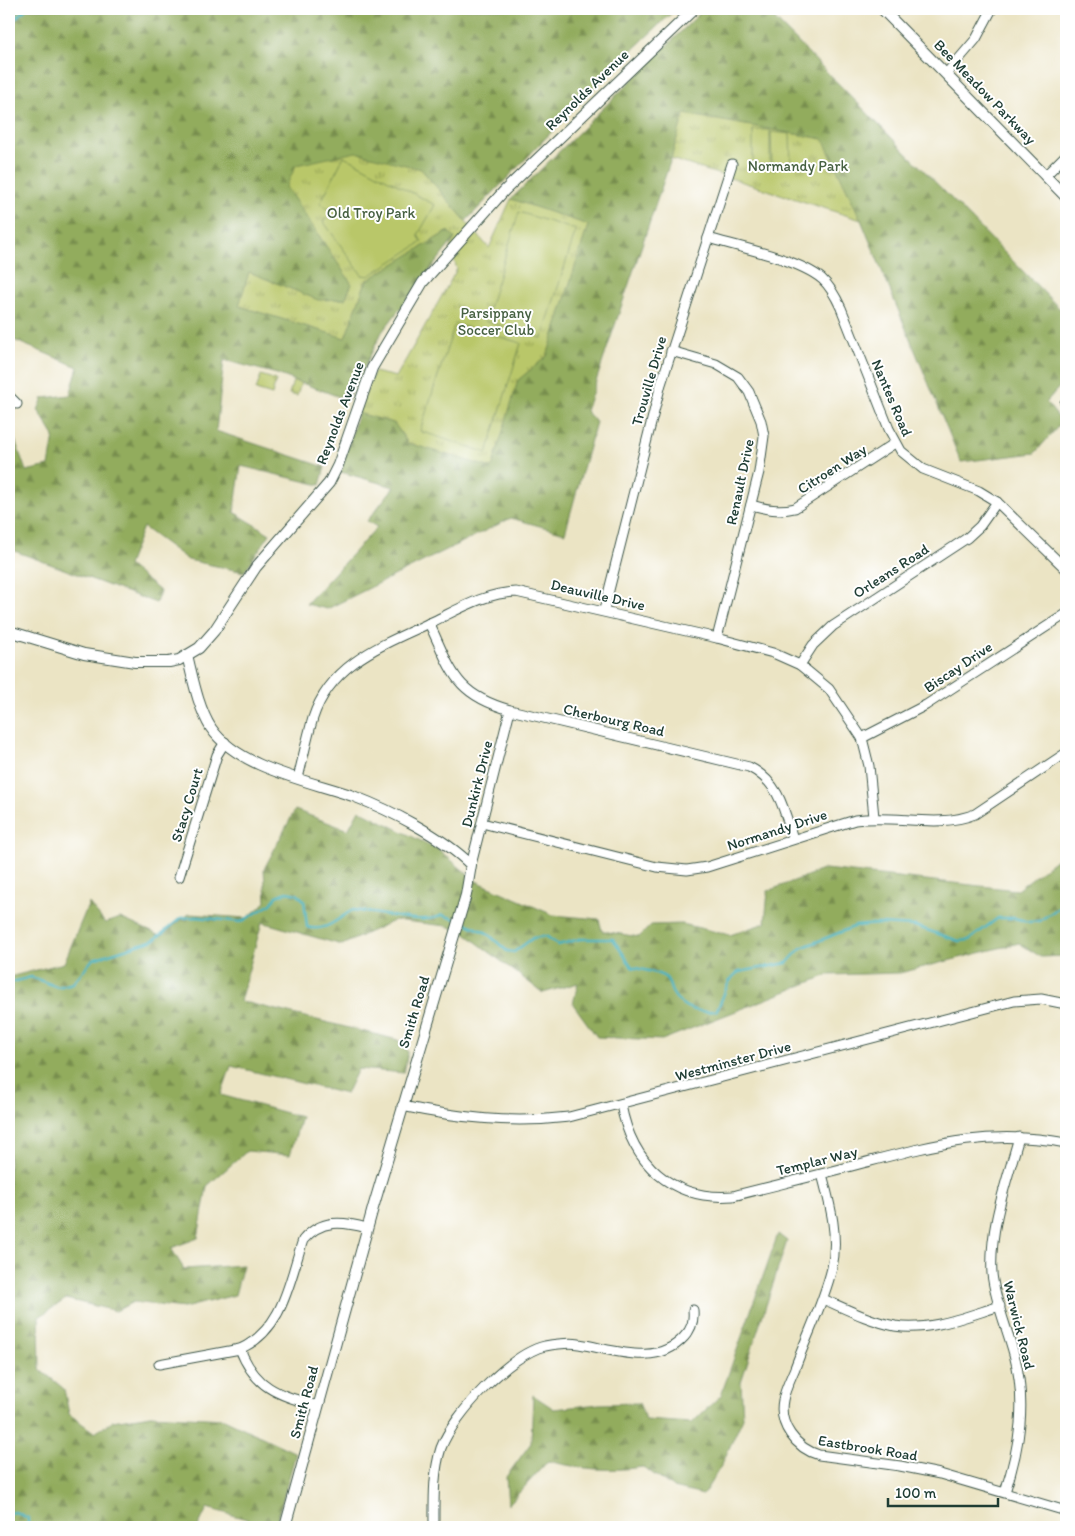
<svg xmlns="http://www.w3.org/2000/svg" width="1075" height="1536" viewBox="0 0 1075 1536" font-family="Itim,sans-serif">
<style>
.forest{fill:url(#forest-firs);stroke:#587448}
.park{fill:url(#park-tufts);stroke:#6c824e}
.pitch{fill:#b9c769;stroke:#6c824e}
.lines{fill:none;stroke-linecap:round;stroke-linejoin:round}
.stream{stroke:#40afbb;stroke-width:2.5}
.minor-casing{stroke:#3e564a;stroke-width:11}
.tertiary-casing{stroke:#3e564a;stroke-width:12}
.minor{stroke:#fff;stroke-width:9}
.tertiary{stroke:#fff;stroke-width:10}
.labels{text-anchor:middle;stroke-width:4;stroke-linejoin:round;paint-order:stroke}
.street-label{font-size:15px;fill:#1f3d34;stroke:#fff}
.park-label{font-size:15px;fill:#466041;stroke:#fff}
</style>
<defs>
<pattern id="forest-firs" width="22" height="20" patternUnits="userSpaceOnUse" patternTransform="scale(1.25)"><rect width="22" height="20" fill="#92ac5d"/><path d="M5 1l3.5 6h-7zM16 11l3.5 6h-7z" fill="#778d4e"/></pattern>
<pattern id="park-tufts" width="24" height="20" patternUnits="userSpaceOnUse" patternTransform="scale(1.25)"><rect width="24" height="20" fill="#b9c769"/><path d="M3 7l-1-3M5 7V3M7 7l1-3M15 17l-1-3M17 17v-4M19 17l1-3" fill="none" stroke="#96a357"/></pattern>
</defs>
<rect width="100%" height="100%" fill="#fff"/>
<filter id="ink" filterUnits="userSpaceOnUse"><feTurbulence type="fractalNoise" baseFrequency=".02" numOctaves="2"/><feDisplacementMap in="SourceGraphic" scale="10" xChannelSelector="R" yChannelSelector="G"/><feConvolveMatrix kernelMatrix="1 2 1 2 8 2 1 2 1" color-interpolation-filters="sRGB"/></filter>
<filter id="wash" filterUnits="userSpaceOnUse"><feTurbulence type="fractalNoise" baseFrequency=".0096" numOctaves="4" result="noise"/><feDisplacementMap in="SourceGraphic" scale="20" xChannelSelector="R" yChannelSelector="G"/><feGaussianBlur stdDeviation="1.12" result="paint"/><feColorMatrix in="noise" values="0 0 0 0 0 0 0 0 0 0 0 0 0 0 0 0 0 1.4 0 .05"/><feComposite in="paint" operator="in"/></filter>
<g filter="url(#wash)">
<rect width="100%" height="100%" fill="#ebe4c4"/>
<g class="forest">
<path d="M 18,9 L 676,9 L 613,68 L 466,221 L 421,169 L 286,187 L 352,284 L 345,299 L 318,300 L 249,272 L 239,306 L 345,338 L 366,281 L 448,231 L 455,238 L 382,332 L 348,400 L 277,374 L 224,360 L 216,431 L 325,467 L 320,485 L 241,466 L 234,512 L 270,534 L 244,572 L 188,560 L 143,527 L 128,565 L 160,591 L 156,603 L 9,549 L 9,436 L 14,437 L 26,471 L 49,466 L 54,436 L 38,410 L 43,398 L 70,395 L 78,367 L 9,338 L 9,18 Z"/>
<path d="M 704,9 L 765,9 L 1066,315 L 1066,384 L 1064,382 L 1046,402 L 1062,422 L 1035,453 L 961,462 L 861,220 L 823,139 L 684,114 L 671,159 L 586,411 L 596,422 L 565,533 L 511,518 L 327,609 L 306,604 L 377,527 L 367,521 L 394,487 L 341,472 L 358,413 L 394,423 L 408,443 L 492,467 L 518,380 L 547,356 L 588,225 L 511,199 Z"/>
<path d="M 295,810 L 348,830 L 359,810 L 439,850 L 476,881 L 553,915 L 599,919 L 602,931 L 639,937 L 651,925 L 682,924 L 730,935 L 765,923 L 768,891 L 825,869 L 1017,890 L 1066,852 L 1066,956 L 1041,957 L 1019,943 L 900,973 L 828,975 L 662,1040 L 597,1037 L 573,1004 L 578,983 L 543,993 L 463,932 L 447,926 L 395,920 L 342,945 L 262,922 L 240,1001 L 398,1040 L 408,1052 L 404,1073 L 358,1069 L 346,1094 L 231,1066 L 221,1095 L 301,1117 L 290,1155 L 247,1151 L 207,1186 L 198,1238 L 171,1248 L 184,1269 L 243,1265 L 235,1295 L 184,1308 L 133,1302 L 116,1311 L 66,1299 L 39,1317 L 40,1369 L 64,1389 L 69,1414 L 95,1433 L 112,1421 L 151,1415 L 224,1419 L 296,1453 L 275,1527 L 207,1508 L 198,1527 L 9,1527 L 9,977 L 64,963 L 89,903 L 105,923 L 120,918 L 161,936 L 189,914 L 247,918 L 266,902 L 264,869 Z"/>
<path d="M 778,1234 L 787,1241 L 741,1382 L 743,1418 L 721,1466 L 703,1495 L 674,1488 L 643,1467 C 607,1472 582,1469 548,1461 L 508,1505 L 506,1477 L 531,1443 L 533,1395 L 554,1409 L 599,1404 L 639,1403 L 646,1420 L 692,1423 L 721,1395 Z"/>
</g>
<g class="park">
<path d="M 684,114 L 823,139 L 861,220 L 671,159 Z"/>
<path d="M 356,152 L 421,169 L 489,248 L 511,199 L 588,225 L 547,356 L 518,380 L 492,468 L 408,443 L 394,423 L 358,413 L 374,372 L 396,377 L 457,269 L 450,248 L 455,238 L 448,231 L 366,281 L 345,338 L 239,306 L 249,272 L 318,300 L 345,299 L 352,284 L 286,187 L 296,165 Z"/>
<path d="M 261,375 L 276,380 L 272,395 L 256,390 Z"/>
<path d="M 293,381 L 301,383 L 297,396 L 289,394 Z"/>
</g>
<g class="pitch">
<path d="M 753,130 L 770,130 L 770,165 L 753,166 Z"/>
<path d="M 771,132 L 790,134 L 791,166 L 772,165 Z"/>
<path d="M 344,156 L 435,205 L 418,235 L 422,242 L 369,276 L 362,275 L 323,221 L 335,213 L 320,204 Z"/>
<path d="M 519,212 L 576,230 L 542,338 L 485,321 Z"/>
<path d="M 455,324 L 521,343 L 487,453 L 420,431 Z"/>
</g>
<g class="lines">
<g class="stream">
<path d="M 9,24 L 26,9"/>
<path d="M 461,921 L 487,933 L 507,951 L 514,952 L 533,938 L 546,936 L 558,945 L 580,939 L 613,939 L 632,967 C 641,970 658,971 666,978 C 669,981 670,988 672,992 C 681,1009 698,1013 716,1011 C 724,999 726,979 739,972 L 787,963 L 801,948 L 856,926 L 879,924 L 915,926 L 959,941 L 969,940 L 998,918 L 1014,918 L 1030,922 L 1039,921 L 1066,903"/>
<path d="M 9,983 L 31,977 L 58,987 L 73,983 L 93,959 L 154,940 L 181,918 L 197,917 L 241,922 L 271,904 L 277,896 L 287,892 L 297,894 L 304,900 L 307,927 C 327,933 337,918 353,910 C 376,912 425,926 442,915 L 455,919"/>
<path d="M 9,1513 L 15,1512 L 28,1518 L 28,1527"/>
</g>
</g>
</g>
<g filter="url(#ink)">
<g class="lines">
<defs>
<g id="minor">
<path d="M 946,74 L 976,39 L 992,9"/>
<path d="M 1045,176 L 1066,155"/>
<path d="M 708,238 C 739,247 798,259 822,279 C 831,287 836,297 841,308 L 889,429 L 901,451 L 923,469 L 979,491 L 997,502 L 1066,569"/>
<path d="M 671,351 L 716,364 L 738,377 L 749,392 L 761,421 L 764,436 L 759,472 L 717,638"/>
<path d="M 9,396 L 17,404"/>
<path d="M 1065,403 L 1066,404"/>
<path d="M 751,505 C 766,509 779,512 795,508 L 895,443"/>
<path d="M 604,610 L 661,384 L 732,164"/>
<path d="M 429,623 C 452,671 454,694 510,710 L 749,767 C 779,782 784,809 793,839"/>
<path d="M 800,665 L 813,645 L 833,626 L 967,538 L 980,526 L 997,502"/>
<path d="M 862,738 L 926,705 L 1066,614"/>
<path d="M 298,778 C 303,758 307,738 313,718 C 331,662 385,644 434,621 C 461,608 486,593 516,592 L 717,638 L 773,653 L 800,665 L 829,689 L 862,738 L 869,766 L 874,817"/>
<path d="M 482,823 L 657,867 L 687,870 L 707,867 L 855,820 C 896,814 938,829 975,814 L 1066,753"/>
<path d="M 471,865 L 510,710"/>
<path d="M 179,877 L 217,755 L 225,742"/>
<path d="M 621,1105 C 632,1163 671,1201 733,1196 C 776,1185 819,1175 863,1163 C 936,1144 989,1129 1066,1143"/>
<path d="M 402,1106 C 459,1118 512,1124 569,1117 L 1014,1001 L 1041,999 L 1066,1004"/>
<path d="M 822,1174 C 830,1204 839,1236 832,1268 C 824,1302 807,1335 795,1368 C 791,1378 785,1389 783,1400 C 778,1425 796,1448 819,1455 L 900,1466 L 940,1474 L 1066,1511"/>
<path d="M 823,1299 C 846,1309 870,1321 895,1326 C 929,1332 967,1316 1000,1306"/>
<path d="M 240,1349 C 256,1390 280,1395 318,1406"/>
<path d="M 159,1364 L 240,1349 C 284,1329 289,1281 303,1240 C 321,1219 342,1221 367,1228"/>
<path d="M 1005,1492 C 1020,1446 1027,1402 1014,1354 C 1007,1328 995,1301 992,1274 C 989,1227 1007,1181 1019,1137"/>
<path d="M 434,1527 C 434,1501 433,1473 441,1448 C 454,1414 510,1354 545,1346 C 556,1344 568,1342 579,1344 C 613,1349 656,1368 684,1337 C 692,1329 694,1321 693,1310"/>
</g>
<g id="tertiary">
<path d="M 882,9 L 1066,197"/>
<path d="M 9,631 L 84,654 L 135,662 L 169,662 L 179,660 L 199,648 L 214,631 L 256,567 L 329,483 L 338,465 L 372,368 L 423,282 L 504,191 L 694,9"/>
<path d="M 187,655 C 193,679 198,707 211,728 C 238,768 310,781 353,796 C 390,810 443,837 471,865 L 466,895 L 373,1208 L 285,1527"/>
</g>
</defs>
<use href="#minor" class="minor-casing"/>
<use href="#tertiary" class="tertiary-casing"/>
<use href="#minor" class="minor"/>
<use href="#tertiary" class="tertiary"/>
</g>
</g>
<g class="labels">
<g class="street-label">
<text transform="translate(587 90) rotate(-44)" y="5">Reynolds Avenue</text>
<text transform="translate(985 92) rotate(46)" y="5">Bee Meadow Parkway</text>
<text transform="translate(649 381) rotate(-74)" y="5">Trouville Drive</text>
<text transform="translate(892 398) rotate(67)" y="5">Nantes Road</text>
<text transform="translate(340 413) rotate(-69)" y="5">Reynolds Avenue</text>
<text transform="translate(832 469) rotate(-33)" y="5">Citroen Way</text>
<text transform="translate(740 482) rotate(-78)" y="5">Renault Drive</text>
<text transform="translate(891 571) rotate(-33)" y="5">Orleans Road</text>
<text transform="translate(598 595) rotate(13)" y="5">Deauville Drive</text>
<text transform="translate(958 667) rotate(-34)" y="5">Biscay Drive</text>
<text transform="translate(614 720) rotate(13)" y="5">Cherbourg Road</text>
<text transform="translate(477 784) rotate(-76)" y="5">Dunkirk Drive</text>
<text transform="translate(187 805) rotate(-73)" y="5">Stacy Court</text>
<text transform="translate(777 830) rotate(-18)" y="5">Normandy Drive</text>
<text transform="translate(414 1012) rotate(-73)" y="5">Smith Road</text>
<text transform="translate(733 1061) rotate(-15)" y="5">Westminster Drive</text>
<text transform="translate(817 1161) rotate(-14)" y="5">Templar Way</text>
<text transform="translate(1019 1325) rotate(76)" y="5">Warwick Road</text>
<text transform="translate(304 1402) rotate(-75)" y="5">Smith Road</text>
<text transform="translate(868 1448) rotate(9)" y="5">Eastbrook Road</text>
</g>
<g class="park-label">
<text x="798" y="171">Normandy Park</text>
<text x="371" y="218">Old Troy Park</text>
<text x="496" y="318">Parsippany<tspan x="496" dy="17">Soccer Club</tspan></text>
</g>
</g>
<rect width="1075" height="1536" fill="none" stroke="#fff" stroke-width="30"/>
<path d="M888 1498v8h110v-8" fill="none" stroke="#1f3d34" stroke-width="2.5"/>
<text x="895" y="1498" font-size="15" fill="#1f3d34" stroke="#ffffff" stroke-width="4" paint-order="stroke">100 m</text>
</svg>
